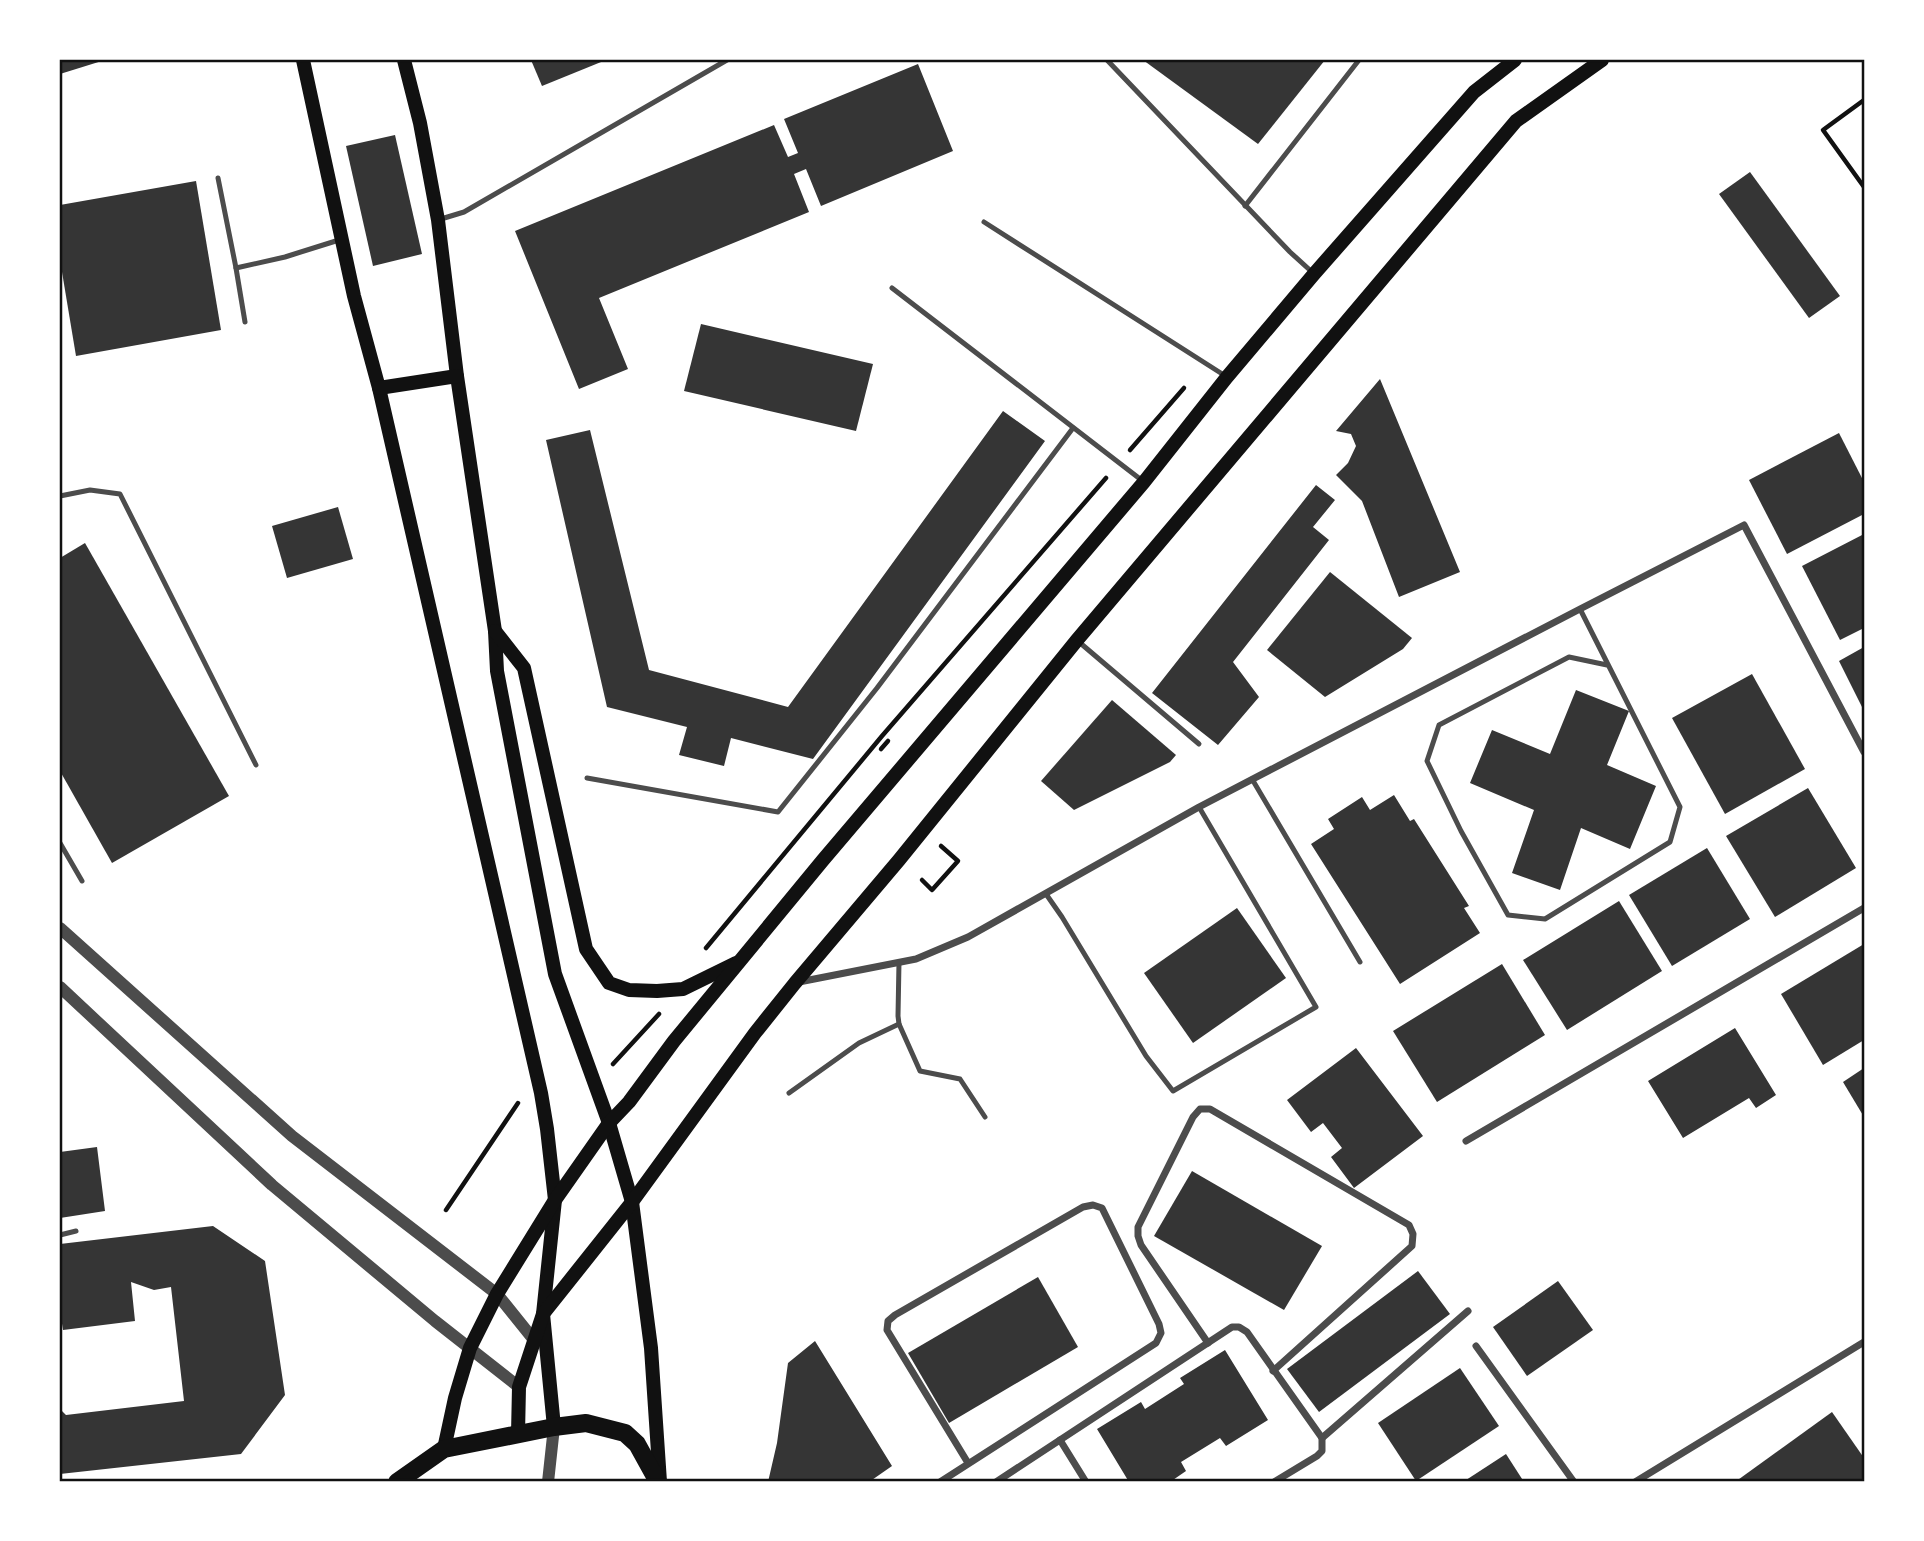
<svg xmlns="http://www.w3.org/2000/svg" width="1924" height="1541" viewBox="0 0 1924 1541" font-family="Montserrat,sans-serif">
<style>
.building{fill:#353535}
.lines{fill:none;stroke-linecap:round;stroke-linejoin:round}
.path{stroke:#111;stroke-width:4.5}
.service{stroke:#4c4c4c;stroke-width:5}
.minor{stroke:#4c4c4c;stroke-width:7}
.tertiary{stroke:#4c4c4c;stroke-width:12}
.secondary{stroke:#111;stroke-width:14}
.primary{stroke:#111;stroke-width:18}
.neatline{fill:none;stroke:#111;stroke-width:2.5}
</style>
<rect width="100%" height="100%" fill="#fff"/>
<g class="building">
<path d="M 60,60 L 105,60 L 60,74 Z"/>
<path d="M 531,60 L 606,60 L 542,86 Z"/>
<path d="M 1143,60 L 1325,60 L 1258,144 Z"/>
<path d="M 918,64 L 953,151 L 821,206 L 806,169 L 794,174 L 809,212 L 599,298 L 628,369 L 579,389 L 515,231 L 774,125 L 788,157 L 798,153 L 784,119 Z"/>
<path d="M 395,135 L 422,254 L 373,266 L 346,146 Z"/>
<path d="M 1750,172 L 1840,296 L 1809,318 L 1719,194 Z"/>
<path d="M 196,181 L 221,330 L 76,356 L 60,260 L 60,205 Z"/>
<path d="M 701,324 L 873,364 L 856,431 L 684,391 Z"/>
<path d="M 1380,379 L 1460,572 L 1399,597 L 1362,501 L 1336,475 L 1348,463 L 1356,446 L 1351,434 L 1336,431 Z"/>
<path d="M 1003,411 L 1045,441 L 813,759 L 731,738 L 724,766 L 679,755 L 687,727 L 607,707 L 546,440 L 590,430 L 649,670 L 788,707 Z"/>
<path d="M 1839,433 L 1864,482 L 1864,514 L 1787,554 L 1749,480 Z"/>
<path d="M 1316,485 L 1335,500 L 1313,527 L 1329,540 L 1233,662 L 1259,697 L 1218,745 L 1152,693 Z"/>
<path d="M 338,507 L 353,559 L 287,578 L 272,526 Z"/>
<path d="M 1864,534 L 1864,628 L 1840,640 L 1802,566 Z"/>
<path d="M 85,543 L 229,796 L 112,863 L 60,771 L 60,558 Z"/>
<path d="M 1330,572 L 1412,638 L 1403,649 L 1325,697 L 1267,650 Z"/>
<path d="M 1864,647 L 1864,711 L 1839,661 Z"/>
<path d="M 1752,674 L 1805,769 L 1725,814 L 1672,718 Z"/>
<path d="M 1576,690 L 1629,711 L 1607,765 L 1656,786 L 1630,849 L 1581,828 L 1560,890 L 1512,873 L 1534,810 L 1470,783 L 1492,730 L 1550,754 Z"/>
<path d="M 1112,700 L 1176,755 L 1170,762 L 1074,810 L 1041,781 Z"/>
<path d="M 1808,788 L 1856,868 L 1775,917 L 1726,836 Z"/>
<path d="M 1394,795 L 1410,821 L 1414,819 L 1469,906 L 1464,908 L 1480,933 L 1400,984 L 1311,844 L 1334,829 L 1328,819 L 1362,797 L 1370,810 Z"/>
<path d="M 1707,848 L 1750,919 L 1672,966 L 1629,895 Z"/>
<path d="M 1619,901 L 1662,971 L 1567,1030 L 1523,960 Z"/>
<path d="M 1237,908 L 1286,978 L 1193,1043 L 1144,973 Z"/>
<path d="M 1864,944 L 1864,1040 L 1823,1065 L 1781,994 Z"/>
<path d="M 1502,964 L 1545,1035 L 1437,1102 L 1393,1031 Z"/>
<path d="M 1735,1028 L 1776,1095 L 1756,1108 L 1749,1098 L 1683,1138 L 1648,1081 Z"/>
<path d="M 1356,1048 L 1423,1136 L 1354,1188 L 1331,1157 L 1342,1148 L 1323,1123 L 1311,1132 L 1287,1100 Z"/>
<path d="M 1864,1068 L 1864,1117 L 1843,1082 Z"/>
<path d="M 97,1147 L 105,1211 L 60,1218 L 60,1152 Z"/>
<path d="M 1192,1171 L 1322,1246 L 1284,1310 L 1154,1236 Z"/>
<path d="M 213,1226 L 265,1261 L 285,1395 L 241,1454 L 60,1474 L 60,1409 L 66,1415 L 184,1401 L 171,1287 L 154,1290 L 131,1282 L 135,1321 L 63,1330 L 60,1311 L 60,1244 Z"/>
<path d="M 1418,1271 L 1450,1314 L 1319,1412 L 1287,1369 Z"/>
<path d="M 1038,1277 L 1078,1347 L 949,1423 L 908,1353 Z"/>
<path d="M 1558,1281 L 1593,1330 L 1527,1376 L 1493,1327 Z"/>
<path d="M 815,1341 L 892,1466 L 869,1482 L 768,1482 L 777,1443 L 788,1363 Z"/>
<path d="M 1225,1350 L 1268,1420 L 1226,1446 L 1220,1438 L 1181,1462 L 1186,1471 L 1170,1482 L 1129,1482 L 1097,1429 L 1141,1402 L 1145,1409 L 1184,1384 L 1180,1378 Z"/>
<path d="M 1460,1368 L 1499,1426 L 1416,1481 L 1378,1423 Z"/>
<path d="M 1832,1412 L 1864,1458 L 1864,1482 L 1735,1482 Z"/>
<path d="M 1506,1454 L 1524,1482 L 1463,1482 Z"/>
</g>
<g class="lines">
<g class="path">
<path d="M 1864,100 L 1823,130 L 1864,187"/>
<path d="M 1130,450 L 1184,388"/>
<path d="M 881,749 L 888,741"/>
<path d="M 922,880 L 932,890 L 958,861 L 941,846"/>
<path d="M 706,948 L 882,736 L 1106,478"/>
<path d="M 613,1064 L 659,1014"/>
<path d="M 446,1210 L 518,1103"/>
</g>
<g class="service">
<path d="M 1107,60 L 1290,252 L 1312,272"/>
<path d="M 218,178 L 236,268 L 285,257 L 339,240"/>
<path d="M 1245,206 L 1359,60"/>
<path d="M 441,219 L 464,212 L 727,60"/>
<path d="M 984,222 L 1227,377"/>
<path d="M 236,268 L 245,322"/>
<path d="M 892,288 L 1144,482"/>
<path d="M 60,496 L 90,490 L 120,494 L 256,765"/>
<path d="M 1580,609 L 1680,807 L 1670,842 L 1545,919 L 1508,915 L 1461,831 L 1427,761 L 1439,725 L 1569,657 L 1607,665"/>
<path d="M 1079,642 L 1199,744"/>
<path d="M 587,778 L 778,812 L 877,688 L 1073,428"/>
<path d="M 1252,779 L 1360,962"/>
<path d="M 60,843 L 82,881"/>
<path d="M 1046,894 L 1062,917 L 1146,1056 L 1173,1091 L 1316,1007 L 1199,807"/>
<path d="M 899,962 L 898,1016 L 899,1024 L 920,1071 L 960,1079 L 985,1117"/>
<path d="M 789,1093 L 859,1043 L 899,1024"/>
<path d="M 60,1235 L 76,1231"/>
</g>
<g class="minor">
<path d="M 799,982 L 916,959 L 968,937 L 1199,807 L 1580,609 L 1744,525 L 1864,752"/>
<path d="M 1466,1141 L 1864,908"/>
<path d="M 1208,1343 L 1141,1245 L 1138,1236 L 1138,1227 L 1193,1117 L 1200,1109 L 1210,1109 L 1409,1225 L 1413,1234 L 1412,1246 L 1273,1371"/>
<path d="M 1476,1346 L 1574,1482"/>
<path d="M 1322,1438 L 1468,1311"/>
<path d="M 1060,1440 L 1086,1482"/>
<path d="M 940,1482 L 1156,1343 L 1161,1333 L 1159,1324 L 1102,1208 L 1093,1205 L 1083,1207 L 895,1315 L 888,1321 L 887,1330 L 968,1463"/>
<path d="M 996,1482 L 1232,1327 L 1239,1327 L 1247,1332 L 1322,1438 L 1322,1451 L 1317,1456 L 1274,1482"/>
<path d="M 1635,1482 L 1864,1342"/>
</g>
<g class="tertiary">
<path d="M 60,928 L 292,1136 L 497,1294 L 534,1340"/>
<path d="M 60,987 L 272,1185 L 435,1321 L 519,1387"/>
<path d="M 548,1482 L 554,1427"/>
</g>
<g class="secondary">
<path d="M 303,60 L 354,296 L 379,388 L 541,1093 L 547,1129 L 555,1200 L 543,1314 L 554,1427"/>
<path d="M 404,60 L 420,123 L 438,220 L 457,376 L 495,631 L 497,671 L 555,974 L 609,1123 L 632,1202 L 651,1348 L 660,1482"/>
<path d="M 379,388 L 457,376"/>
<path d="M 495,631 L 524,668 L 586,949 L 609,983 L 629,990 L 657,991 L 683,989 L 736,963"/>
<path d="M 518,1434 L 519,1387 L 543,1314 L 632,1202 L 755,1033 L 795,983 L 899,860 L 1077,640 L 1516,121 L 1602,60"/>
<path d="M 444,1449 L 455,1398 L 470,1348 L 497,1294 L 555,1200 L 609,1123 L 629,1102 L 674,1041 L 823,860 L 1144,482 L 1227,377 L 1314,274 L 1474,92 L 1515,60"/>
</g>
<path class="primary" d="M 397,1482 L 444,1449 L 554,1427 L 586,1423 L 625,1433 L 637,1444 L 658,1482"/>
</g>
<rect width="1924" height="1541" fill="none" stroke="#ffffff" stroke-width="122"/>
<rect x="61" y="61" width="1802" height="1419" class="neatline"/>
</svg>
